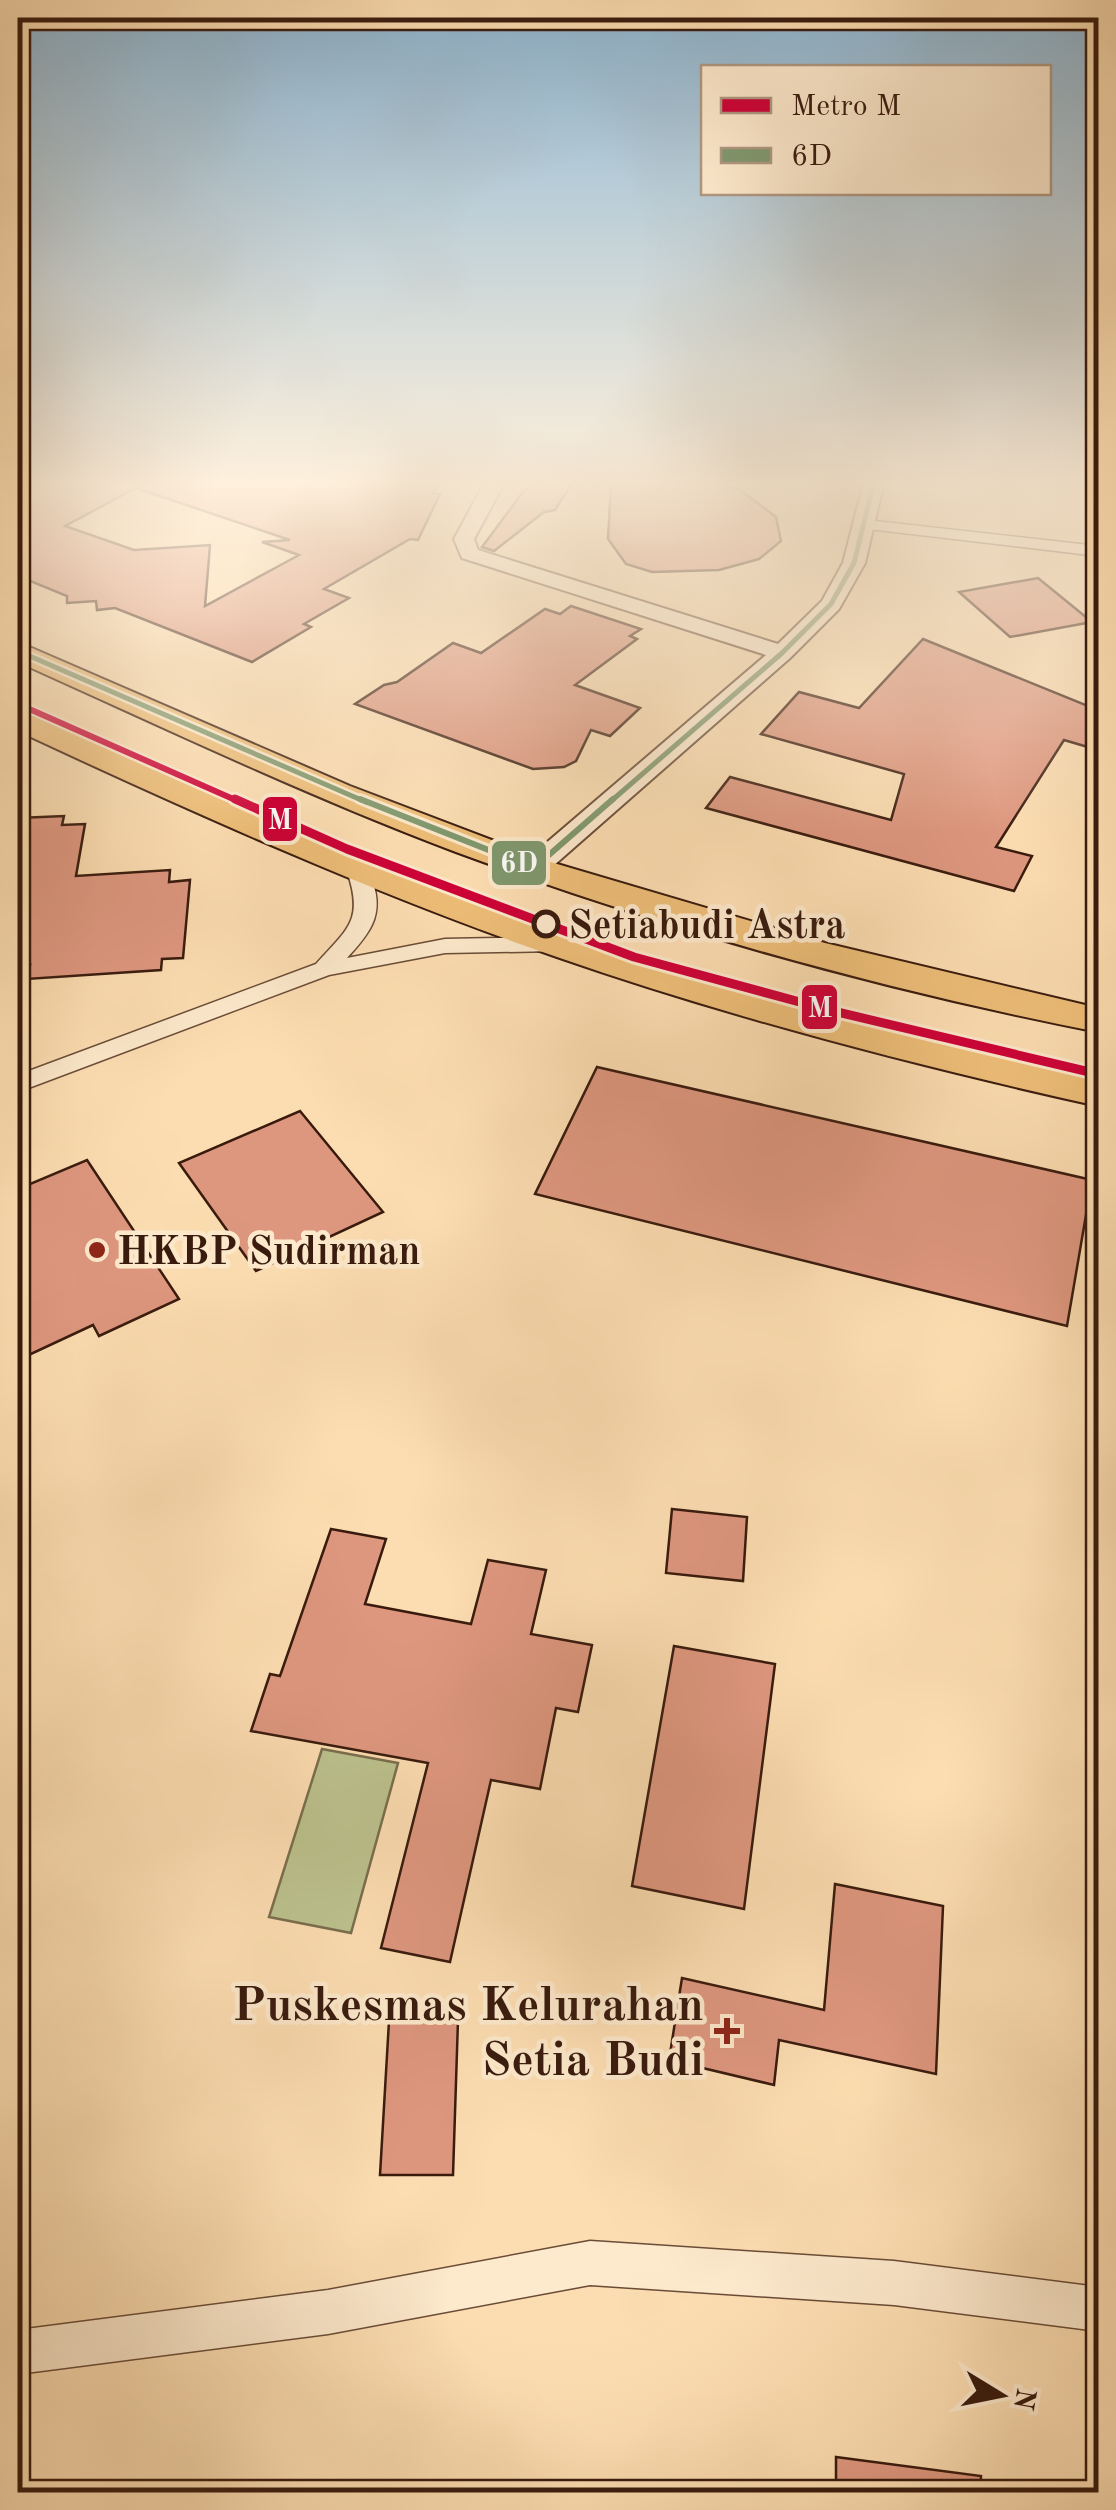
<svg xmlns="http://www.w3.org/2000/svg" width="1116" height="2510" viewBox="0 0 1116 2510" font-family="'Old Standard TT',serif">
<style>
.green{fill:#bcc28e;stroke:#7a6e4e;stroke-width:2.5}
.building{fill:#de977f;stroke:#391b0e;stroke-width:2.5;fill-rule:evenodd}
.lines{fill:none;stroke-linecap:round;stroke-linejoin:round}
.minor-casing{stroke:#6a4c37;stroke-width:3}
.tertiary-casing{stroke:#6a4c37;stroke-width:4}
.primary-casing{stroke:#391b0e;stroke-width:4}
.minor{fill:#fde9cc;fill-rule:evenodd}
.tertiary{fill:#fde9cc;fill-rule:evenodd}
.primary{fill:#eebe78;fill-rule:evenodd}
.bus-1-far1-casing{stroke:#fde9cc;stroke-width:10}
.bus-1-casing{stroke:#fde9cc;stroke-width:12}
.bus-1-far1{stroke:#7f986e;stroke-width:5}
.bus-1{stroke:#7f986e;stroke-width:6}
.metro-1-far1-casing{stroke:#fde9cc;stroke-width:11}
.metro-1-casing{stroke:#fde9cc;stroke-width:15}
.metro-1-far1{stroke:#ce0037;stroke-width:6}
.metro-1{stroke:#ce0037;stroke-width:9}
.stop-dot{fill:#fde9cc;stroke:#391b0e;stroke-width:5}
.poi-dot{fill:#8f2418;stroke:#fde9cc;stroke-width:4}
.labels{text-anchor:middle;stroke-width:9;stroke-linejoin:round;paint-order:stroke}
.stop-label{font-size:40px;font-weight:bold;fill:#391b0e;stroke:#fde9cc;text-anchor:start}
.poi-label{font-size:40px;font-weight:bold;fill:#391b0e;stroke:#fde9cc;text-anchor:start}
.near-poi-label{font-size:48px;font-weight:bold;fill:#391b0e;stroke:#fde9cc;text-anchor:end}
.line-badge{stroke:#fde9cc;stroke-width:4}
.badge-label{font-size:28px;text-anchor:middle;font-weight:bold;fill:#fff}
</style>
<rect width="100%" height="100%" fill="#fcddb1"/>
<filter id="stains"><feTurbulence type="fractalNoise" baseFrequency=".002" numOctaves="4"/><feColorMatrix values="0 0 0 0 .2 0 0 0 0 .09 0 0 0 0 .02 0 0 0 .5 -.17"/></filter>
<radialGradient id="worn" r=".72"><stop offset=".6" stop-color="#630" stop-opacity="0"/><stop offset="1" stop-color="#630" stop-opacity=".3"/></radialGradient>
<path class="green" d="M 322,1749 L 398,1763 L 351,1933 L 269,1917 Z"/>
<g class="building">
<path d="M 18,482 L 418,482 L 438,485 L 433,493 L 440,494 L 418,540 L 410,539 L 324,589 L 349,598 L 304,624 L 311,627 L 252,662 L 115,608 L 97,610 L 96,601 L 67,603 L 67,596 L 18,576 ZM 136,488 L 290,540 L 262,542 L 299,555 L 205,606 L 210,545 L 134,550 L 65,526 Z"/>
<path d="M 537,482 L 573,482 L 555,510 L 544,512 L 494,551 L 482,547 L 523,492 Z"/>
<path d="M 611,482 L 707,482 L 739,489 L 776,517 L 781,541 L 759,559 L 719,570 L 652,572 L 626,564 L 608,539 Z"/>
<path d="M 1038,578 L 1092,622 L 1010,637 L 959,592 Z"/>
<path d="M 571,606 L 641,629 L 630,636 L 637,639 L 575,685 L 640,708 L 610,736 L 591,730 L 576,761 L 564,767 L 533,769 L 355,704 L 384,685 L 397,682 L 453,643 L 481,653 L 545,609 L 560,614 Z"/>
<path d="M 923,639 L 1098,710 L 1098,750 L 1064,740 L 996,847 L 1032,856 L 1014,891 L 706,808 L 730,777 L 891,820 L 904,774 L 761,734 L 799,692 L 859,708 Z"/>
<path d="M 64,816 L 62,825 L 85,824 L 76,876 L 170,870 L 169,882 L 190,880 L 183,958 L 162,959 L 161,970 L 27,979 L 30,965 L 18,966 L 18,818 Z"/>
<path d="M 597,1067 L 1092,1180 L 1067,1326 L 535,1194 Z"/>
<path d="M 300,1111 L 383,1212 L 256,1271 L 179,1163 Z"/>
<path d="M 87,1160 L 179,1299 L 99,1336 L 93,1325 L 18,1360 L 18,1189 Z"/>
<path d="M 672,1509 L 747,1517 L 743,1581 L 666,1573 Z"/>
<path d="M 331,1529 L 386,1539 L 365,1604 L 471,1624 L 488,1560 L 546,1570 L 531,1634 L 592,1645 L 578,1712 L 556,1708 L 540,1789 L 491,1780 L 450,1962 L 381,1948 L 428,1763 L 251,1731 L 270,1674 L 280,1676 Z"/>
<path d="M 674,1646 L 775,1664 L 744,1909 L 632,1886 Z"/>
<path d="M 835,1884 L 943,1906 L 936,2074 L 779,2040 L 774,2085 L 669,2060 L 682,1978 L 824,2010 Z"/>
<path d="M 458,2020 L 453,2175 L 380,2175 L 389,2021 Z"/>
<path d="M 836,2457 L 981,2476 L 980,2492 L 836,2492 Z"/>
</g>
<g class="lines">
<defs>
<g id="minor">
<path d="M 866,520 L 1098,546 L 1098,556 L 860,528 L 858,525 Z"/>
<path d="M 358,865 C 369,868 369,872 373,883 C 384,916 369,934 347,958 L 445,939 L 558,937 L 569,944 L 558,951 L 445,953 L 329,975 L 18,1092 L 18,1075 L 316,964 C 348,928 364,921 347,871 Z"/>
<path d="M 590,2241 L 894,2261 L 1098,2287 L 1098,2331 L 894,2305 L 590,2285 L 328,2334 L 18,2374 L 18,2330 L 328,2290 Z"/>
</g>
<path id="tertiary" d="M 485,482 L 505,482 L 474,539 L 478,550 L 778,644 L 822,601 L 843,563 L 864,482 L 884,482 L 865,563 L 839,609 L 790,658 L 544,874 L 534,876 L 520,868 L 524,862 L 766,655 L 462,558 L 454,539 Z"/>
<g id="primary">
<path d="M 18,642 L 350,786 L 547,861 L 825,943 L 1098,1008 L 1098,1032 C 884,990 662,928 456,852 C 307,796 163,727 18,662 Z"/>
<path d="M 18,710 L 342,850 L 582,940 L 772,998 L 1098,1078 L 1098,1106 C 917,1066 733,1018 557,957 C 372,893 194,813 18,731 Z"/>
</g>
</defs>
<use href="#minor" class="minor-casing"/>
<use href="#tertiary" class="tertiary-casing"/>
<use href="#primary" class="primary-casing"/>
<use href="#minor" class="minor"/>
<use href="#tertiary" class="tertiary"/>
<use href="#primary" class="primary"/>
<defs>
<g id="bus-1-far1">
<path d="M 18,651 L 366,802"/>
<path d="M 610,802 L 782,653 L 831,604 L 854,563 L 874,482"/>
</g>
<path id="bus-1" d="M 360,799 L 534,868 L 613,799"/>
</defs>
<use href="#bus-1-far1" class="bus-1-far1-casing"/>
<use href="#bus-1" class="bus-1-casing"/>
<use href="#bus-1-far1" class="bus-1-far1"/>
<use href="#bus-1" class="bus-1"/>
<defs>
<path id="metro-1-far1" d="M 18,704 L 240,802"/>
<path id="metro-1" d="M 235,799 L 347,849 L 634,957 L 833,1011 L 1098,1074"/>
</defs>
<use href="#metro-1-far1" class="metro-1-far1-casing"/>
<use href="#metro-1" class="metro-1-casing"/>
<use href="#metro-1-far1" class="metro-1-far1"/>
<use href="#metro-1" class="metro-1"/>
</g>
<linearGradient id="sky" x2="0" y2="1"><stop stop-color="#8cb6d4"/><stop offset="0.58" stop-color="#fef0dc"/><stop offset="1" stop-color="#fef0dc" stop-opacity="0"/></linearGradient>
<rect width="1116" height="833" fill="url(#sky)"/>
<circle class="stop-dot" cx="546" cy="924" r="12"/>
<g class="poi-dot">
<circle cx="97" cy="1250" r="10"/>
<path d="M722 2016h10v10h10v10h-10v10h-10v-10h-10v-10h10z"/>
</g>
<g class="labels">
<g class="stop-label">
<text x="568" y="938">Setiabudi Astra</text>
</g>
<g class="poi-label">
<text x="117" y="1264">HKBP Sudirman</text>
</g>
<g class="near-poi-label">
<text x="704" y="2020">Puskesmas Kelurahan<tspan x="704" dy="55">Setia Budi</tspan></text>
</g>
</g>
<g class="line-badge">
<rect x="261" y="795" width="38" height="48" rx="10" fill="#ce0037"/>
<rect x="490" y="839" width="58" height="48" rx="10" fill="#7f986e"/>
<rect x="800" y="983" width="39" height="48" rx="10" fill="#ce0037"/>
</g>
<g class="badge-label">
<text x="280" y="829">M</text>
<text x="519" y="872">6D</text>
<text x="820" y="1017">M</text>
</g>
<rect width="1116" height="2510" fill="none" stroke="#fcddb1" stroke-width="60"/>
<rect x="20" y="20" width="1076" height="2470" fill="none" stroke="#391b0e" stroke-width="5"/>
<rect x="30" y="30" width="1056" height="2450" fill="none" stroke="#391b0e" stroke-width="2.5"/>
<rect x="701" y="65" width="350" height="130" fill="#fde9cc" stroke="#af9780" stroke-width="2.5"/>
<rect x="721" y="98" width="50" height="15" fill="#ce0037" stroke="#af9780" stroke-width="2.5"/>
<text x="791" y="115" font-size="30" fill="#391b0e">Metro M</text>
<rect x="721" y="148" width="50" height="15" fill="#7f986e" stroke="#af9780" stroke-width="2.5"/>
<text x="791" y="165" font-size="30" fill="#391b0e">6D</text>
<g transform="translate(1001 2395) rotate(100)" stroke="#fde9cc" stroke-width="8" paint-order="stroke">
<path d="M0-8L18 38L0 25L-18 38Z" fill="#391b0e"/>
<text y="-15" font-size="28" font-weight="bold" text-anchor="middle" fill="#391b0e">N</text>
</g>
<rect width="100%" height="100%" filter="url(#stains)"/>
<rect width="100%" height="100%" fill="url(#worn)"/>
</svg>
